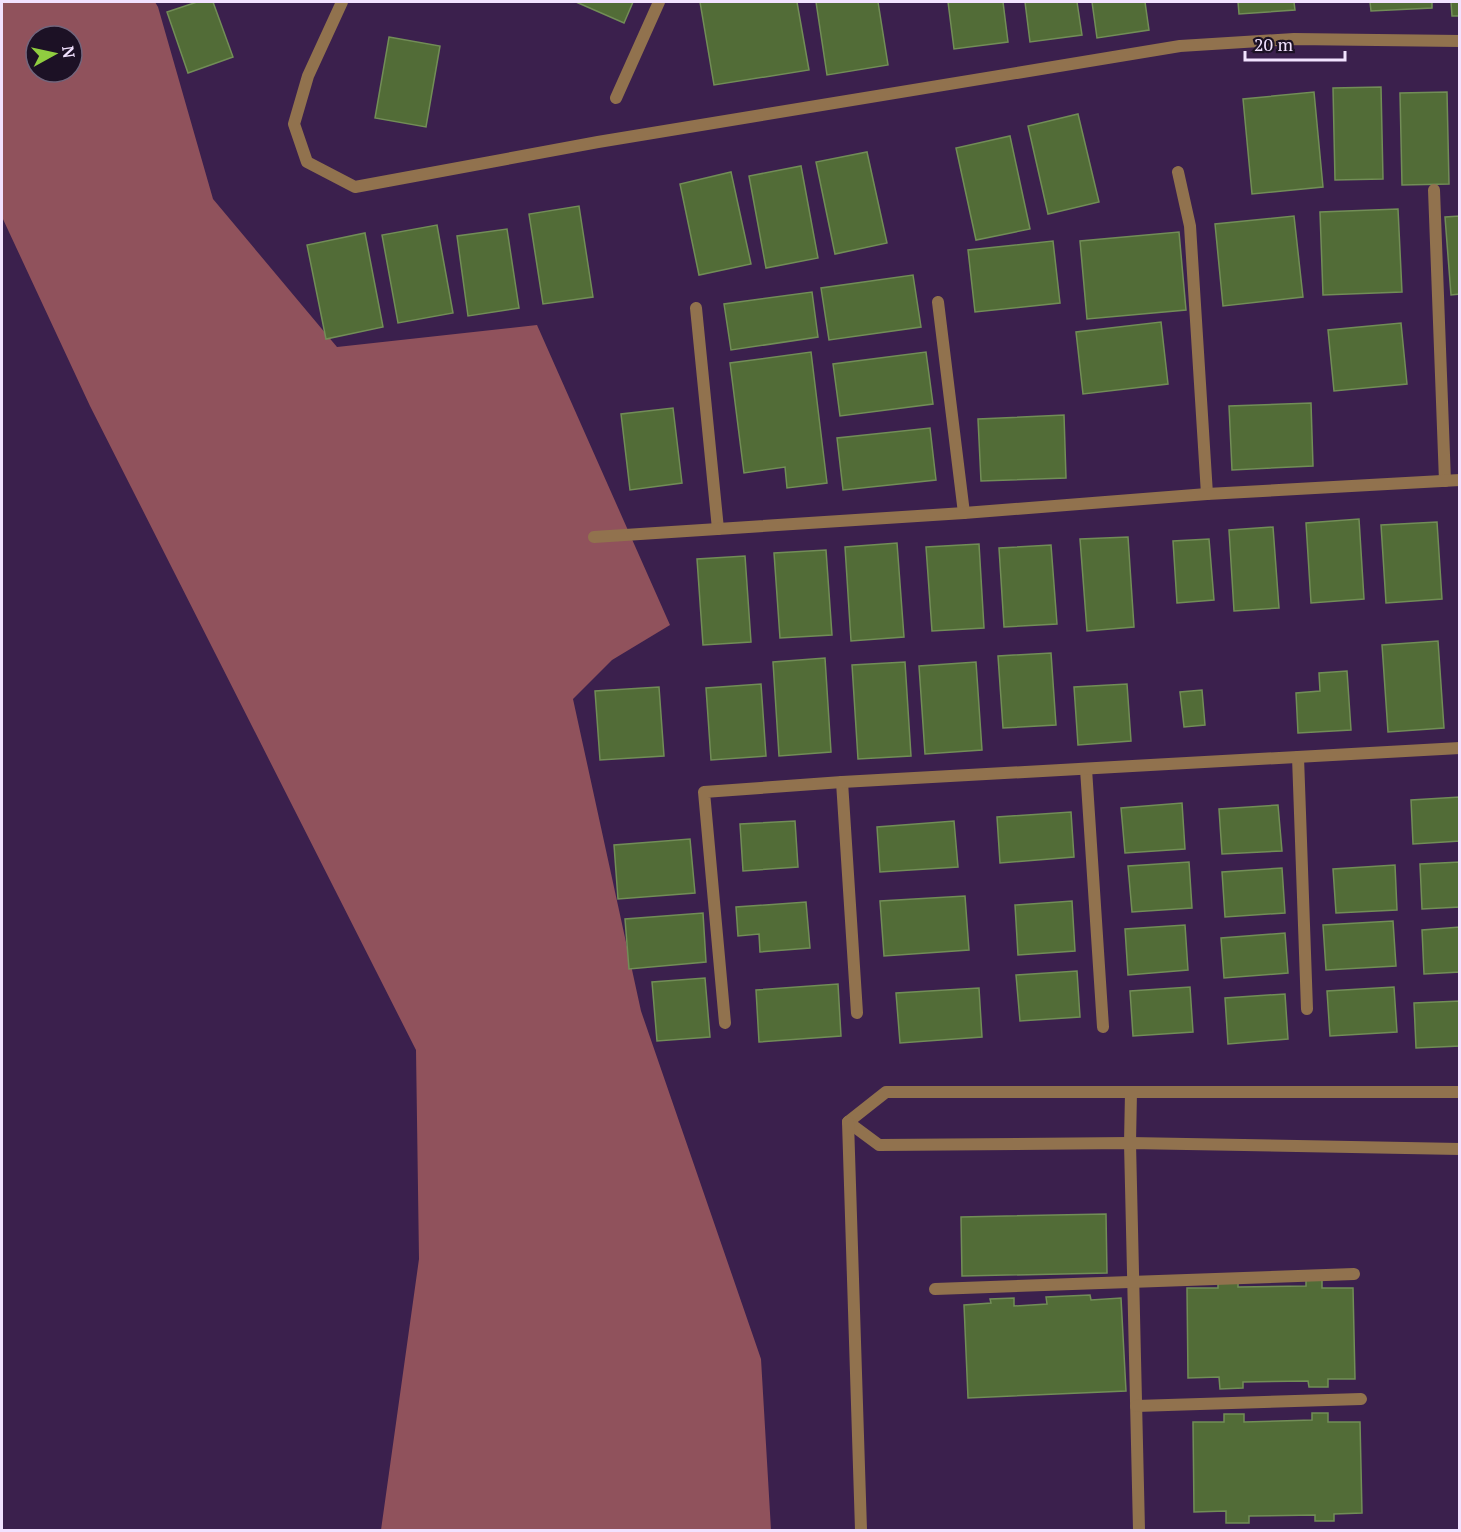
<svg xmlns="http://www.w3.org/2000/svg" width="1461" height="1532" viewBox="0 0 1461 1532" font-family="'PT Serif',serif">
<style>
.forest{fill:#90525c;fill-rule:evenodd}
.building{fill:#526c37;stroke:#728d57;stroke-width:1.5}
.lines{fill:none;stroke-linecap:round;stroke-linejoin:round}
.service{stroke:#91724e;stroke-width:12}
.minor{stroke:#91724e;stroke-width:12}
</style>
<rect width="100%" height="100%" fill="#3b204d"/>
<path class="forest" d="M 2,2 L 155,2 L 158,7 L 213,199 L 337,347 L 537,325 L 670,625 L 612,660 L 573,699 L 641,1011 L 761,1359 L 771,1530 L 381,1530 L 419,1259 L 416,1050 L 90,406 L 2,217 ZM 36,36 L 72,36 L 72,72 L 36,72 Z"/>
<g class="building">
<path d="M 197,2 L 213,2 L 233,57 L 188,73 L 167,12 Z"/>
<path d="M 576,2 L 633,2 L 624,23 Z"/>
<path d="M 700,2 L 797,2 L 809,70 L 714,85 Z"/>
<path d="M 816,2 L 878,2 L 888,65 L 827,75 Z"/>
<path d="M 948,2 L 1003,2 L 1008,42 L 954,49 Z"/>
<path d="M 1025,2 L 1077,2 L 1082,35 L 1030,42 Z"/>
<path d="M 1092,2 L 1145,2 L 1149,30 L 1097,38 Z"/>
<path d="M 1238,2 L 1294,2 L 1295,10 L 1239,14 Z"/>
<path d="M 1370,2 L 1432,2 L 1432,8 L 1371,11 Z"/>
<path d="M 1451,2 L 1460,2 L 1460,16 L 1452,16 Z"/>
<path d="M 389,37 L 440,46 L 426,127 L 375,118 Z"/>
<path d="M 1381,87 L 1383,179 L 1335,180 L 1333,88 Z"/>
<path d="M 1314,92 L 1323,187 L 1252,194 L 1243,99 Z"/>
<path d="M 1447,92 L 1449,184 L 1402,185 L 1400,93 Z"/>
<path d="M 1078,114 L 1099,202 L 1048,214 L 1028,126 Z"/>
<path d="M 1010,136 L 1030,229 L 976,240 L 956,148 Z"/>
<path d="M 867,152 L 887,243 L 835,254 L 816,162 Z"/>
<path d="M 801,166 L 818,258 L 766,268 L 749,176 Z"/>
<path d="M 731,172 L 751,264 L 699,275 L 680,184 Z"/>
<path d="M 579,206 L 593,297 L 543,304 L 529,214 Z"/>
<path d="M 1398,209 L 1402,292 L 1323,295 L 1320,212 Z"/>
<path d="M 1294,216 L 1303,297 L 1223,306 L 1215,224 Z"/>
<path d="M 1460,216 L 1460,294 L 1451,295 L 1445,217 Z"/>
<path d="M 437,225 L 453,313 L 398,323 L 382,235 Z"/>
<path d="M 507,229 L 519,308 L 468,316 L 457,236 Z"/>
<path d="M 1179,232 L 1186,310 L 1087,319 L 1080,241 Z"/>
<path d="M 365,233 L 383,327 L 326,339 L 307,245 Z"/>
<path d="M 1053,241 L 1060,303 L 975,312 L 968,250 Z"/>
<path d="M 913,275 L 921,327 L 829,340 L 821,288 Z"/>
<path d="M 812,292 L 818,337 L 731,350 L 724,304 Z"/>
<path d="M 1161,322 L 1168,384 L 1083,394 L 1076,332 Z"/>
<path d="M 1401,323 L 1407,384 L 1334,391 L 1328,330 Z"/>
<path d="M 811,352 L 827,483 L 787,488 L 785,467 L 744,473 L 730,363 Z"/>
<path d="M 926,352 L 933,404 L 840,416 L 833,364 Z"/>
<path d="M 1311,403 L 1313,466 L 1232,470 L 1229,406 Z"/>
<path d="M 673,408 L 682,483 L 630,490 L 621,414 Z"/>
<path d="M 1064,415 L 1066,478 L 981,481 L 978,419 Z"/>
<path d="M 930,428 L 936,480 L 843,490 L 837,438 Z"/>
<path d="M 1359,519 L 1364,599 L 1311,603 L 1306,523 Z"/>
<path d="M 1437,522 L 1442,599 L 1386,603 L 1381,525 Z"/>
<path d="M 1273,527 L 1279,608 L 1234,611 L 1229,530 Z"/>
<path d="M 1128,537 L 1134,627 L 1087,631 L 1080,539 Z"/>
<path d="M 1209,539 L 1214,600 L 1177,603 L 1173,541 Z"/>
<path d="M 897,543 L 904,637 L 851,641 L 845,547 Z"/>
<path d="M 979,544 L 984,628 L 932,631 L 926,547 Z"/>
<path d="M 1051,545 L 1057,624 L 1004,627 L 999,548 Z"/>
<path d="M 826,550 L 832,635 L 780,638 L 774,553 Z"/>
<path d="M 745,556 L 751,642 L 703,645 L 697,559 Z"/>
<path d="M 1438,641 L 1444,728 L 1388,732 L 1382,645 Z"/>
<path d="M 1051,653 L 1056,725 L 1003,728 L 998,656 Z"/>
<path d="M 825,658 L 831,752 L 779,756 L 773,662 Z"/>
<path d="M 905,662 L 911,756 L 858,759 L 852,665 Z"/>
<path d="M 976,662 L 982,750 L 925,754 L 919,666 Z"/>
<path d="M 1347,671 L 1351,730 L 1298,733 L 1296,693 L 1320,691 L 1319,673 Z"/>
<path d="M 761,684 L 766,756 L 711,760 L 706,688 Z"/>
<path d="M 1127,684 L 1131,741 L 1078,745 L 1074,687 Z"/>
<path d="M 659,687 L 664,756 L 600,760 L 595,691 Z"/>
<path d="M 1202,690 L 1205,725 L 1184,727 L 1180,692 Z"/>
<path d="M 1460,797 L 1460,841 L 1413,844 L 1411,800 Z"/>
<path d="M 1182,803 L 1185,849 L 1125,853 L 1121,808 Z"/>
<path d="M 1278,805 L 1282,851 L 1222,854 L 1219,809 Z"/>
<path d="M 1071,812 L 1074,857 L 1000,863 L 997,817 Z"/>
<path d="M 795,821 L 798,867 L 743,871 L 740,824 Z"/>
<path d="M 954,821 L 958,867 L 880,872 L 877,827 Z"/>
<path d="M 690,839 L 695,893 L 618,899 L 614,845 Z"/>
<path d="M 1189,862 L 1192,908 L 1132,912 L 1128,866 Z"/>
<path d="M 1460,862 L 1460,907 L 1422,909 L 1420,864 Z"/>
<path d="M 1395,865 L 1397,910 L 1336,913 L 1333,869 Z"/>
<path d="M 1282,868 L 1285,913 L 1225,917 L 1222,872 Z"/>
<path d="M 965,896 L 969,950 L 884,956 L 880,901 Z"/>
<path d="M 1072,901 L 1075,951 L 1018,955 L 1015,905 Z"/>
<path d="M 806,902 L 810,948 L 760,952 L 759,934 L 738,936 L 736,907 Z"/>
<path d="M 703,913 L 706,962 L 629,969 L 625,919 Z"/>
<path d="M 1393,921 L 1396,966 L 1326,970 L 1323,925 Z"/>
<path d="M 1185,925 L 1188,970 L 1128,975 L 1125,929 Z"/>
<path d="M 1460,927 L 1460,972 L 1424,974 L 1422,930 Z"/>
<path d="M 1285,933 L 1288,973 L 1224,978 L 1221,938 Z"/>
<path d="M 1077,971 L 1080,1017 L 1020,1021 L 1016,975 Z"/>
<path d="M 705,978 L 710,1037 L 657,1041 L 652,982 Z"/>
<path d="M 838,984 L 841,1036 L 759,1042 L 756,990 Z"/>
<path d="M 1190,987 L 1193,1032 L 1133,1036 L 1130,991 Z"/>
<path d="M 1394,987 L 1397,1032 L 1330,1036 L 1327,991 Z"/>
<path d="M 979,988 L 982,1037 L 900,1043 L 896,993 Z"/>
<path d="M 1285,994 L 1288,1039 L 1228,1044 L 1225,998 Z"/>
<path d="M 1460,1001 L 1460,1046 L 1416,1048 L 1414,1003 Z"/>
<path d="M 1106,1214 L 1107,1273 L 962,1276 L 961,1217 Z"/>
<path d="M 1322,1278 L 1322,1288 L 1353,1288 L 1355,1379 L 1328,1379 L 1328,1387 L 1309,1387 L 1308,1381 L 1243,1382 L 1243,1388 L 1220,1389 L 1219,1377 L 1188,1378 L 1187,1288 L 1218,1288 L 1218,1280 L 1238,1280 L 1238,1287 L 1306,1286 L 1306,1279 Z"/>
<path d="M 1090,1295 L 1091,1300 L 1121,1298 L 1126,1391 L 968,1398 L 964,1305 L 991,1303 L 990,1299 L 1014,1298 L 1014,1306 L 1047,1304 L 1046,1297 Z"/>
<path d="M 1312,1413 L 1328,1413 L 1328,1422 L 1360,1422 L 1362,1513 L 1334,1514 L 1334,1521 L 1315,1521 L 1315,1515 L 1249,1516 L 1249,1523 L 1226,1523 L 1226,1511 L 1194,1512 L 1193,1422 L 1224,1422 L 1224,1414 L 1244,1414 L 1244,1422 L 1312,1420 Z"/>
</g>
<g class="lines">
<path class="service" d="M 616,98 L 659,2"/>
<g class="minor">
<path d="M 342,2 L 308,76 L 294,124 L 307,162 L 355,187 L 598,142 L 1180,46 L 1294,39 L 1460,41"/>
<path d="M 1178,172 L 1190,226 L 1207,494"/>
<path d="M 1434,190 L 1445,481"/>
<path d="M 938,302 L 964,513"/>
<path d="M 696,308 L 718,529"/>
<path d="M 594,537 L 964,513 L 1207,494 L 1460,480"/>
<path d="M 1298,757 L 1307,1009"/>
<path d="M 1086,769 L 1103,1027"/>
<path d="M 842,782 L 857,1013"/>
<path d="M 725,1023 L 704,792 L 842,782 L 1460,748"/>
<path d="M 1131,1092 L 1130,1143 L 1139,1530"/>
<path d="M 848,1122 L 886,1092 L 1460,1092"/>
<path d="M 848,1122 L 879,1145 L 1130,1143 L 1460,1149"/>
<path d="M 848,1122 L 861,1530"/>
<path d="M 935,1289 L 1354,1274"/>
<path d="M 1136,1406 L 1361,1399"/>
</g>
</g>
<rect width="1461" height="1532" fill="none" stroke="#f2e2ff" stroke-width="6"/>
<g transform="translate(54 54) rotate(82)"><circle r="28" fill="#1c1125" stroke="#72657c" stroke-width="1.5"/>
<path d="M0-4.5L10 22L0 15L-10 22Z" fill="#90cd40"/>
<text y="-9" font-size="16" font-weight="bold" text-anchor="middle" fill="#f2e2ff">N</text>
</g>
<path d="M1245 51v9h100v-9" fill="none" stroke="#f2e2ff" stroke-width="3"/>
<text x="1254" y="51" font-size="18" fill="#f2e2ff" stroke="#1c1125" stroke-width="4.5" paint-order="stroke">20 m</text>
</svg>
